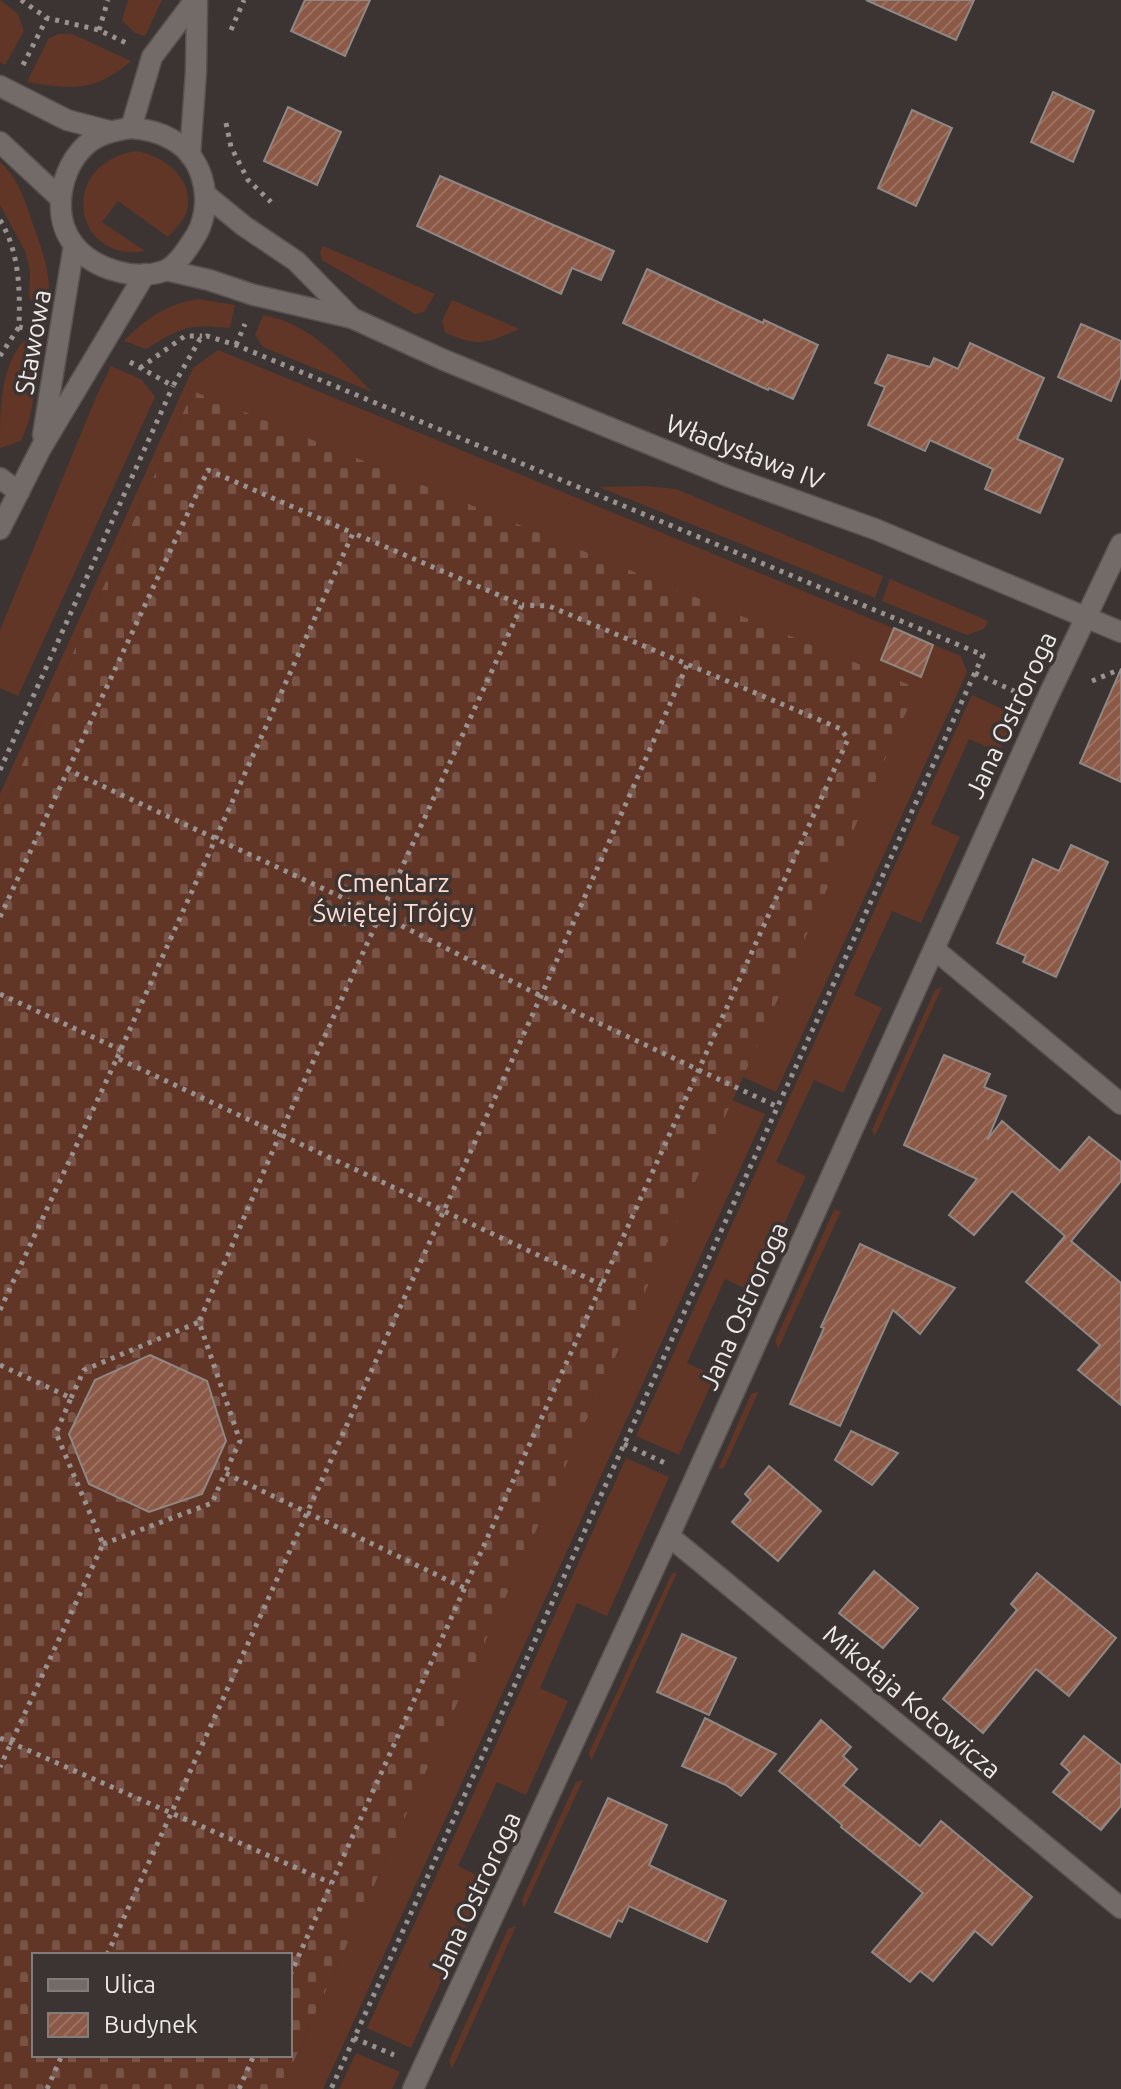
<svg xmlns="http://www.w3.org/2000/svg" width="1121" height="2089" viewBox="0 0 1121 2089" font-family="Ubuntu,sans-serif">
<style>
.grass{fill:#623626}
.cemetery{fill:url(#cemetery-stones);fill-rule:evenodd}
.building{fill:url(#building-hatch);stroke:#8f8784;stroke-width:2}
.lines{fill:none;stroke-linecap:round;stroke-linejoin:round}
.street-casing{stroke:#57514f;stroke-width:23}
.secondary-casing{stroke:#57514f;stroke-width:23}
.path{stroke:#989290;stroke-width:5;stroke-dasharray:4 6;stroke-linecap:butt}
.street{stroke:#726b68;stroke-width:20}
.secondary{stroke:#726b68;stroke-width:20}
.labels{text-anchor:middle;stroke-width:7;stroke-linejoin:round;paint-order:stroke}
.street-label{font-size:26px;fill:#ede9e7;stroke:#3b3432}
.park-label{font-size:26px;fill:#fddbcf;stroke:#3b3432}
</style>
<defs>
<pattern id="cemetery-stones" width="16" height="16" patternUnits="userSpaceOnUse" patternTransform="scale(2)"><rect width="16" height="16" fill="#623626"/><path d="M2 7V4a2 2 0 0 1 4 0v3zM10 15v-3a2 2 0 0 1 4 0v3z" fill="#795346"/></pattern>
<pattern id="building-hatch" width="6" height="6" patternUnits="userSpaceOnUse" patternTransform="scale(2)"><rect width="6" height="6" fill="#8b5946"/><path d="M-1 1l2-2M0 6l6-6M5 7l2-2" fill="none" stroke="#9c7161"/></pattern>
</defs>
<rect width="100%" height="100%" fill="#3b3432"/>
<g class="grass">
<path d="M 0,0 L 18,14 L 24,31 L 5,65 L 0,62 Z"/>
<path d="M 128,0 L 162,0 L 145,36 L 135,33 L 122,20 Z"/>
<path d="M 59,34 L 72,34 L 131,61 C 94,93 72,89 27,82 L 49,38 Z"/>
<path d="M 135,151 C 163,155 195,178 187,211 C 184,221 174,230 168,237 L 118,201 L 102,222 L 145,251 C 75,264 55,166 135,151 Z"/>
<path d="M 0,162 C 20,180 25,202 34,227 C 47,263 51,279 49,317 L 42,316 L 29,297 L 30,271 L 25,251 L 0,205 Z"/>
<path d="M 323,246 L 435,294 L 424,312 L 415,314 L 322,260 L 320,252 Z"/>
<path d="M 198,299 L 235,305 L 230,328 C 187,324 182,327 146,349 L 124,341 C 146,318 167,304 198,299 Z"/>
<path d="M 452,300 L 519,329 C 488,343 477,348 445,332 L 442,321 Z"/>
<path d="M 263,315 C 311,324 340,359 372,392 L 263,347 L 255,335 Z"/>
<path d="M 23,342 L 44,344 L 29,421 L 21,441 L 0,448 C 0,412 0,367 23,342 Z"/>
<path d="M 218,350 L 961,656 L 967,672 L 776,1092 L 743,1077 L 753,1053 L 193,391 L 0,813 L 0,794 L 193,368 Z"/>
<path d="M 111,366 L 142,380 L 155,397 L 18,696 L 0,688 L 0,630 L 97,395 Z"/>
<path d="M 645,486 L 676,489 L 883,576 L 875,598 L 599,487 Z"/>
<path d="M 890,579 L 988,621 L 984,629 L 967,635 L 882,601 Z"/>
<path d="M 972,695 L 1011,713 L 1017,712 L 999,752 L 969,739 L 931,824 L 960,837 L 921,923 L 892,911 L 854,995 L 882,1008 L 843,1093 L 814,1080 L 776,1162 L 806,1176 L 753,1292 L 725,1279 L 687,1363 L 715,1376 L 679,1455 L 636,1436 Z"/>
<path d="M 942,987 L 875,1136 L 872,1130 L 935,990 Z"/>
<path d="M 732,1100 L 765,1114 L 323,2089 L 281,2089 Z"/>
<path d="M 834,1210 L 841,1211 L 778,1349 L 775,1341 Z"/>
<path d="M 759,1391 L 724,1468 L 718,1469 L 751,1394 Z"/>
<path d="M 626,1458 L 669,1477 L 607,1616 L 577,1603 L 540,1688 L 568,1701 L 526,1795 L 497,1782 L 458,1866 L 487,1880 L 411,2048 L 367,2028 Z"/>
<path d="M 672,1573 L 677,1573 L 591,1761 L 589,1753 Z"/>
<path d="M 583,1780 L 524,1908 L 522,1900 L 576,1782 Z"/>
<path d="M 516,1926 L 452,2069 L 449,2061 L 508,1929 Z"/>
<path d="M 356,2053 L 400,2072 L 392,2089 L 339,2089 Z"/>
</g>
<path class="cemetery" d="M 193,391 L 917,688 L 738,1088 L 281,2089 L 0,2089 L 0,813 ZM 34,1955 L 290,1955 L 290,2055 L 34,2055 Z"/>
<g class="building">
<path d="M 305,0 L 370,0 L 345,56 L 291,31 Z"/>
<path d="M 866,0 L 974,0 L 956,40 Z"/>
<path d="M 1053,92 L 1094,111 L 1073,162 L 1031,142 Z"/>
<path d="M 288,107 L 341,132 L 317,185 L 264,161 Z"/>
<path d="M 912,110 L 952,128 L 916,206 L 878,188 Z"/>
<path d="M 440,176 L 614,251 L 601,280 L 572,268 L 561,294 L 417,226 Z"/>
<path d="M 647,269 L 763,323 L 764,320 L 818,345 L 793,399 L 769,388 L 768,390 L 623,323 Z"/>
<path d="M 1081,324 L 1121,341 L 1121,376 L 1111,401 L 1058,377 Z"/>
<path d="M 970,343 L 1044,378 L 1017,439 L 1063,459 L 1040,513 L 985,489 L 993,469 L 930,440 L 925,451 L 868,425 L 885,387 L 875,383 L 888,355 L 930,367 L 934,358 L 958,369 Z"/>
<path d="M 894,628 L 933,645 L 921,677 L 881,660 Z"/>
<path d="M 1121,669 L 1121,782 L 1080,763 Z"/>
<path d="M 1071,845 L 1108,862 L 1056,977 L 1023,962 L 1026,956 L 997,943 L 1033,859 L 1059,871 Z"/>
<path d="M 944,1055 L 990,1074 L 984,1087 L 1006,1096 L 987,1140 L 1002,1121 L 1060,1171 L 1089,1137 L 1121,1162 L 1121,1181 L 1071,1241 L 1121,1283 L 1121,1405 L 1078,1370 L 1100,1345 L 1026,1282 L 1065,1236 L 1012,1191 L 974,1235 L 949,1215 L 977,1179 L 904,1145 Z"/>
<path d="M 860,1244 L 955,1288 L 920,1334 L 893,1310 L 840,1426 L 790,1404 L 824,1328 L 821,1327 Z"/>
<path d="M 150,1355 L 207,1381 L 226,1441 L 202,1494 L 149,1512 L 89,1484 L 69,1434 L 95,1380 Z"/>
<path d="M 851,1431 L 898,1453 L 872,1485 L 835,1460 Z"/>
<path d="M 769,1466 L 821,1511 L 778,1561 L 732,1522 L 751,1500 L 745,1494 Z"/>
<path d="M 874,1571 L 918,1608 L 883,1648 L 839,1613 Z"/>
<path d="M 1037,1573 L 1116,1638 L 1069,1696 L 1036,1669 L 983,1733 L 943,1699 L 1017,1610 L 1011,1604 Z"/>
<path d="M 682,1634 L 736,1658 L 709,1715 L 657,1692 Z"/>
<path d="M 705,1718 L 776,1754 L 741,1796 L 726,1785 L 682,1766 Z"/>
<path d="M 821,1720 L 851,1747 L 843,1756 L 857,1769 L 843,1785 L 920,1846 L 941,1821 L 1032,1897 L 992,1945 L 975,1931 L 933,1981 L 920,1971 L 910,1982 L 872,1952 L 923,1893 L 841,1827 L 842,1825 L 779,1771 Z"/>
<path d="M 1084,1736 L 1121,1765 L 1121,1806 L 1101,1830 L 1053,1792 L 1070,1772 L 1061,1764 Z"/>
<path d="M 608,1798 L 667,1825 L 649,1865 L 726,1901 L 707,1942 L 629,1906 L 622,1922 L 618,1920 L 610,1937 L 555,1912 Z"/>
</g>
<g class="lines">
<defs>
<g id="street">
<path d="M 0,478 L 19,492"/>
<path d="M 934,949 L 1121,1104"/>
<path d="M 669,1536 L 1121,1908"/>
<path d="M 413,2089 L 669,1536 L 1044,705 L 1121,544"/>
</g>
<g id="secondary">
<path d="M 0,86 L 67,120 L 109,131"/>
<path d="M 131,128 C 145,129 159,132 171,139 C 207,158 215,209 193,240 C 187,250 175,267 164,271 C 135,281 93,269 74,245 C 51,216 60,169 86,145 C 98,134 115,130 131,128 Z"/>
<path d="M 131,128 L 152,57 L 195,0"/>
<path d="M 0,142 L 60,198"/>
<path d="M 190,155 L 196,71 L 197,0"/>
<path d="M 206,195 L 244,226 L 296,261 L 352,318"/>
<path d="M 166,270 L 209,280 L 254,295 L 352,318 L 444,360 L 730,477 L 875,529 L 1121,632"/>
<path d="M 43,435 L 74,245"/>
<path d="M 0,529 L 41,448 L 145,274"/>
</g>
</defs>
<use href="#street" class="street-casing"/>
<use href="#secondary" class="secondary-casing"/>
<g class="path">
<path d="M 21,0 L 47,18 L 99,30 L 126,43"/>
<path d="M 99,30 L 108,0"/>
<path d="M 231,30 L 244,0"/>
<path d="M 23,65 L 47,18"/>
<path d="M 226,123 L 231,147 L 248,180 L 271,202"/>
<path d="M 0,220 C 20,253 20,291 19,327 L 29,329"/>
<path d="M 236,345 L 245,324"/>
<path d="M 0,356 L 19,327"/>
<path d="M 130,362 L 173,386 L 200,339 L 207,336 L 236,345 L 983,655 L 331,2089"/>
<path d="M 140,368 L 185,336 L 202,336"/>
<path d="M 975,673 L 1018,693"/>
<path d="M 1092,681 L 1116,671 L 1121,671"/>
<path d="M 0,770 L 173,386"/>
<path d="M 68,770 L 208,470 L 353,533"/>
<path d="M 0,917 L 68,770 L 380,915 L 541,996 L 778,1107"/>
<path d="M 0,994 L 121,1050"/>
<path d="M 117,1058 L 353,533 L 522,605 L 280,1134 L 199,1322"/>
<path d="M 0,1310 L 117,1058 L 602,1285"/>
<path d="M 0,1365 L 71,1398 L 56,1433 L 103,1544 L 0,1767"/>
<path d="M 71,1398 L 84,1370 L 199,1322 L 240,1441 L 225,1473"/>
<path d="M 624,1444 L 667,1464"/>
<path d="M 103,1544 L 212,1503 L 225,1473 L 464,1588"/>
<path d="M 0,1738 L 331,1883"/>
<path d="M 107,1955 L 541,996 L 688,663"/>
<path d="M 290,1975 L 848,739 L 841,729 L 549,606 L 522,605"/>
<path d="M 354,2038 L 394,2055"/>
<path d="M 47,2089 L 62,2055"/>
<path d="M 239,2089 L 254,2055"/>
</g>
<use href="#street" class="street"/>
<use href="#secondary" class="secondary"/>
</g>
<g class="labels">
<g class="street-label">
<text transform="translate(33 342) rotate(-80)" y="9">Stawowa</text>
<text transform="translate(745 452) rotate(21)" y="9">Władysława IV</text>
<text transform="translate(1011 715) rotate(-65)" y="9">Jana Ostroroga</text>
<text transform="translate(744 1306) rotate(-66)" y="9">Jana Ostroroga</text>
<text transform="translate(912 1702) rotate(40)" y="9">Mikołaja Kotowicza</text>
<text transform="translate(475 1895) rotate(-65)" y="9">Jana Ostroroga</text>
</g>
<g class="park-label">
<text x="393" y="892">Cmentarz<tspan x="393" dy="30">Świętej Trójcy</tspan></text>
</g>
</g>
<rect x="32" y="1953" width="260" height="104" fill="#3b3432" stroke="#827c7a" stroke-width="2"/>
<rect x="48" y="1979" width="40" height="12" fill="#726b68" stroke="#827c7a" stroke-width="2"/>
<text x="104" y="1993" font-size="24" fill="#ede9e7">Ulica</text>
<rect x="48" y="2013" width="40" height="24" fill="url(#building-hatch)" stroke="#827c7a" stroke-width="2"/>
<text x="104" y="2033" font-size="24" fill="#ede9e7">Budynek</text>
</svg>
